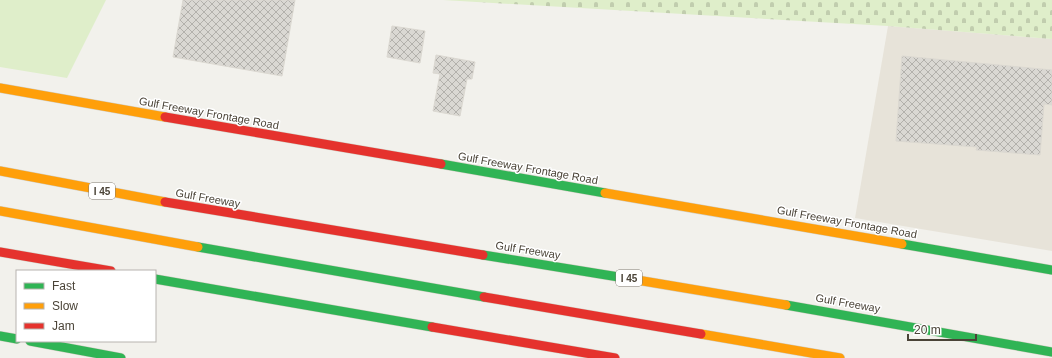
<svg xmlns="http://www.w3.org/2000/svg" width="1052" height="358" viewBox="0 0 1052 358" font-family="Arial,sans-serif">
<style>
.residential{fill:#e7e3d9}
.cemetery{fill:url(#cemetery-stones)}
.green{fill:#dfeeca}
.building{fill:url(#building-cross-hatch);stroke:#dbd8d1}
.lines{fill:none;stroke-linecap:round;stroke-linejoin:round}
.fast-casing{stroke:#d2cec3;stroke-width:10}
.slow-casing{stroke:#d2cec3;stroke-width:10}
.jam-casing{stroke:#d2cec3;stroke-width:10}
.fast{stroke:#30b455;stroke-width:9}
.slow{stroke:#ff9f0a;stroke-width:9}
.jam{stroke:#e5322d;stroke-width:9}
.labels{text-anchor:middle;stroke-width:3;stroke-linejoin:round;paint-order:stroke}
.shield{fill:#fff;stroke:#807b73;stroke-width:1}
.shield-label{font-size:10px;font-weight:bold;fill:#4a4337}
.street-label{font-size:11px;fill:#4a4337;stroke:#fff}
</style>
<defs>
<pattern id="cemetery-stones" width="16" height="16" patternUnits="userSpaceOnUse"><rect width="16" height="16" fill="#dfeeca"/><path d="M2 7V4a2 2 0 0 1 4 0v3zM10 15v-3a2 2 0 0 1 4 0v3z" fill="#c1cdae"/></pattern>
<pattern id="building-cross-hatch" width="8" height="8" patternUnits="userSpaceOnUse"><rect width="8" height="8" fill="#dad8d3"/><path d="M0 0l8 8M0 8l8-8" fill="none" stroke="#b3b1ac"/></pattern>
</defs>
<rect width="100%" height="100%" fill="#f2f1ec"/>
<path class="residential" d="M 888,26 L 1052,39 L 1052,251 L 855,218 Z"/>
<path class="cemetery" d="M 443,0 L 1052,0 L 1052,39 L 888,26 Z"/>
<path class="green" d="M 0,0 L 106,0 L 67,78 L 0,67 Z"/>
<g class="building">
<path d="M 183,0 L 295,0 L 282,76 L 173,57 Z"/>
<path d="M 392,26 L 425,31 L 420,63 L 387,57 Z"/>
<path d="M 436,55 L 475,62 L 472,79 L 467,79 L 460,116 L 433,111 L 440,74 L 433,73 Z"/>
<path d="M 902,56 L 1052,70 L 1052,105 L 1044,104 L 1040,155 L 976,150 L 977,147 L 896,141 Z"/>
</g>
<g class="lines">
<defs>
<g id="fast">
<path d="M 441,164 L 605,193"/>
<path d="M 902,244 L 1052,270"/>
<path d="M 198,247 L 484,297"/>
<path d="M 483,255 L 631,279"/>
<path d="M 155,279 L 432,327"/>
<path d="M 786,305 L 1052,352"/>
<path d="M 0,336 L 17,339"/>
<path d="M 30,341 L 121,358"/>
</g>
<g id="slow">
<path d="M 0,88 L 165,117"/>
<path d="M 0,171 L 165,202"/>
<path d="M 605,193 L 902,244"/>
<path d="M 0,211 L 198,247"/>
<path d="M 631,279 L 786,305"/>
<path d="M 701,334 L 840,358"/>
</g>
<g id="jam">
<path d="M 165,117 L 441,164"/>
<path d="M 165,202 L 483,255"/>
<path d="M 0,252 L 111,271"/>
<path d="M 484,297 L 701,334"/>
<path d="M 432,327 L 615,358"/>
</g>
</defs>
<use href="#fast" class="fast-casing"/>
<use href="#slow" class="slow-casing"/>
<use href="#jam" class="jam-casing"/>
<use href="#fast" class="fast"/>
<use href="#slow" class="slow"/>
<use href="#jam" class="jam"/>
</g>
<g class="labels">
<g class="shield">
<rect x="89" y="183" width="26" height="16" rx="3"/>
<rect x="616" y="270" width="26" height="16" rx="3"/>
</g>
<g class="shield-label">
<text x="102" y="195">I 45</text>
<text x="629" y="282">I 45</text>
</g>
<g class="street-label">
<text transform="translate(209 113) rotate(10)" y="4">Gulf Freeway Frontage Road</text>
<text transform="translate(528 168) rotate(10)" y="4">Gulf Freeway Frontage Road</text>
<text transform="translate(208 198) rotate(10)" y="4">Gulf Freeway</text>
<text transform="translate(847 222) rotate(10)" y="4">Gulf Freeway Frontage Road</text>
<text transform="translate(528 250) rotate(9)" y="4">Gulf Freeway</text>
<text transform="translate(848 303) rotate(10)" y="4">Gulf Freeway</text>
</g>
</g>
<rect x="16" y="270" width="140" height="72" fill="#ffffff" stroke="#b7b4af"/>
<rect x="24" y="283" width="20" height="6" fill="#30b455" stroke="#b7b4af"/>
<text x="52" y="290" font-size="12" fill="#4a4337">Fast</text>
<rect x="24" y="303" width="20" height="6" fill="#ff9f0a" stroke="#b7b4af"/>
<text x="52" y="310" font-size="12" fill="#4a4337">Slow</text>
<rect x="24" y="323" width="20" height="6" fill="#e5322d" stroke="#b7b4af"/>
<text x="52" y="330" font-size="12" fill="#4a4337">Jam</text>
<path d="M908 334v6h68v-6" fill="none" stroke="#4a4337" stroke-width="2"/>
<text x="914" y="334" font-size="12" fill="#4a4337" stroke="#ffffff" stroke-width="3" paint-order="stroke">20 m</text>
</svg>
